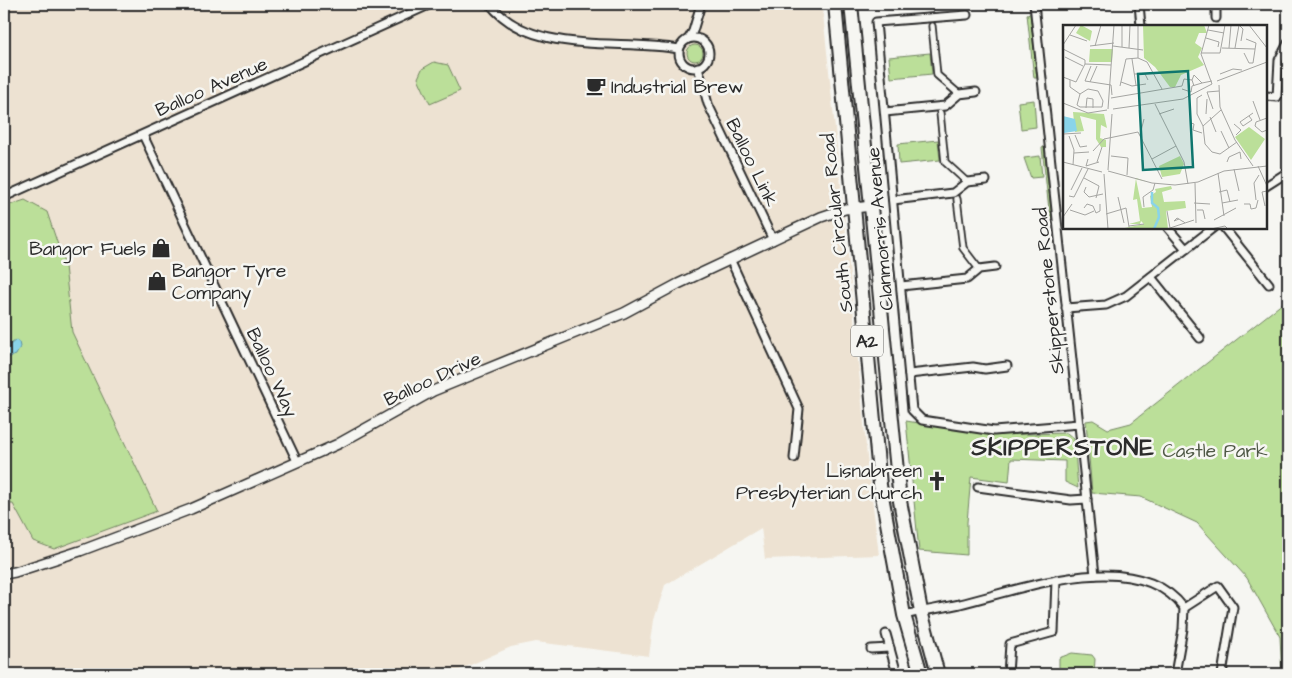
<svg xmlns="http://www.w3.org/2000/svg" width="1292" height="678" viewBox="0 0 1292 678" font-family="'Architects Daughter',sans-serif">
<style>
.built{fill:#ede2d2}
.green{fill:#bbdf99;stroke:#738562}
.water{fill:#89d4e9;stroke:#63909d}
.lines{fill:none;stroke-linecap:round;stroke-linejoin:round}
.pedestrian-casing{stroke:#2b2b2b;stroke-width:9}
.minor-casing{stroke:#2b2b2b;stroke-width:11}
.tertiary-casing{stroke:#2b2b2b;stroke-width:12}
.trunk-casing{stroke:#2b2b2b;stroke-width:16}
.pedestrian{stroke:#f6f6f2;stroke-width:5.5}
.minor{stroke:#f6f6f2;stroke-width:7}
.tertiary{stroke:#f6f6f2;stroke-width:9}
.trunk{stroke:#f6f6f2;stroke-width:12}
.labels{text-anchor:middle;stroke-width:5;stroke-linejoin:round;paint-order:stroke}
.shield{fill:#f6f6f2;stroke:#686867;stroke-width:1}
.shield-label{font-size:18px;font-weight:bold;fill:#2b2b2b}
.street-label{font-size:19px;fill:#2b2b2b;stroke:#f6f6f2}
.poi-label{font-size:19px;fill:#2b2b2b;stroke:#f6f6f2;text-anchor:start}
.park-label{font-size:19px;fill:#4f5846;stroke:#f6f6f2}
.district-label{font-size:24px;font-weight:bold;letter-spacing:1px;fill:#2b2b2b;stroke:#f6f6f2}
.inset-river{fill:none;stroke:#89d4e9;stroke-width:2.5}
.inset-road{fill:none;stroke:#a5a5a2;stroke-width:1}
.view{fill:#0f766e;fill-opacity:0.15;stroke:#0f766e;stroke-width:2.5}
.inset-edge{fill:none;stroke:#2b2b2b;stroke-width:2.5}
</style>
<rect width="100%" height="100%" fill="#f6f6f2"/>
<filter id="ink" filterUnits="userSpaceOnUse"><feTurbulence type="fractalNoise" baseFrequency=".02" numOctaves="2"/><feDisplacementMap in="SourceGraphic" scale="10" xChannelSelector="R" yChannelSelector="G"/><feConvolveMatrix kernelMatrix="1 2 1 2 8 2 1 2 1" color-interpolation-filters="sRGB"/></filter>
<g filter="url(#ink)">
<path class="built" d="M 4,4 L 822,4 L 847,244 L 867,457 L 879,555 L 765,559 L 761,528 L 665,585 L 654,620 L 649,656 L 536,642 L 511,647 L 450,674 L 4,674 Z"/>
<g class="green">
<path d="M 1030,13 L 1037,78 L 1034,78 L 1027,14 Z"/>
<circle cx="695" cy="53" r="8"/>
<path d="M 930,53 L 932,74 L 891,78 L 889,57 Z"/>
<path d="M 434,62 L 448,65 L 460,91 L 430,104 L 418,78 L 422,69 Z"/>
<path d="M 1034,100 L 1036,127 L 1021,129 L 1018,102 Z"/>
<path d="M 938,140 L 940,160 L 899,164 L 898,144 Z"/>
<path d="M 1044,147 L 1052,218 L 1050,218 L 1042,148 Z"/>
<path d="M 1040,156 L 1042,177 L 1031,178 L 1024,158 Z"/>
<path d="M 25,200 L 47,212 L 65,266 L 72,332 L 157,511 L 54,549 L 33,541 L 13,504 L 4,504 L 4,207 Z"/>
<path d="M 1288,299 L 1288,674 L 1282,674 L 1280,637 L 1247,578 L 1197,523 L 1141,497 L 1092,493 L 1086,421 L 1093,420 L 1108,429 L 1131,423 Z"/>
<path d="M 906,421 L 995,435 L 1067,433 L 1074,439 L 1078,488 L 1065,482 L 1065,461 L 1011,459 L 1009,482 L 971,477 L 967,522 L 967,555 L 919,551 Z"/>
<path d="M 1072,653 L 1092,655 L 1095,659 L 1094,674 L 1063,673 L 1059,667 L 1059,658 Z"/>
</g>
<path class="water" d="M 16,340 L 19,342 L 20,347 L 16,355 L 4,359 L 4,343 L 11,344 Z"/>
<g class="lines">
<defs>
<g id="pedestrian">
<path d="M 932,26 L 937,75 L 959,94"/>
<path d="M 940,113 L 945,162 L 967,182"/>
<path d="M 957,199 L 963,248 L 979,269"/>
</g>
<g id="minor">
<path d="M 490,4 C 532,57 619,38 679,49"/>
<path d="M 1034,4 L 1095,575"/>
<path d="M 1139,4 L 1141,26"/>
<path d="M 1216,4 L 1216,18"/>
<path d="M 967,15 L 876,22 L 912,410 L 922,420 L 994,431 L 1079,424"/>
<path d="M 689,38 L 693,31 L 701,4"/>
<circle cx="694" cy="53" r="15"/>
<path d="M 698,67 L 708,104 L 773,240"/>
<path d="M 1266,96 L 1277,97 L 1279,60 L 1288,43"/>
<path d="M 885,112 L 945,106 L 959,94 L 976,92"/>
<path d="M 143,135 L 297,461"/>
<path d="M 1266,186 L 1288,172"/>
<path d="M 4,197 L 431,4"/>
<path d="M 893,200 L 953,193 L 967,182 L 986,180"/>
<path d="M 1168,228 L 1186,249"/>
<path d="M 1224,228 L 1269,284"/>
<path d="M 730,259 L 799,409 L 794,458"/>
<path d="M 1151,277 L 1200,338"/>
<path d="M 901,286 L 967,279 L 979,269 L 995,267"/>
<path d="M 1066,308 L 1106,305 L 1126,296 L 1213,228"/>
<path d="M 909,374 L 973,367 L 985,369 L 1007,366"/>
<path d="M 978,487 L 1071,500 L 1087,499"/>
<path d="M 1184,608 L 1218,586 L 1233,607 L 1222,674"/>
<path d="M 904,615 C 922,611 941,608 960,604 C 1023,589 1136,545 1184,608 L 1183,629 L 1175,674"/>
<path d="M 886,634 L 897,674"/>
<path d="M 871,649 L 890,648"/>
<path d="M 599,674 L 599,672"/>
<path d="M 1008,674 L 1010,644 L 1054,632 L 1056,580"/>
</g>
<path id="tertiary" d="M 4,574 L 15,572 L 80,551 L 191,509 L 338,444 L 433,391 L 624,313 L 678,284 L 821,217 L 845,209 L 872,206"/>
<g id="trunk">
<path d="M 835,4 L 880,485 L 904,615 L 921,674"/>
<path d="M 851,4 L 900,501 L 921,611 L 938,674"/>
</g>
</defs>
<use href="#pedestrian" class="pedestrian-casing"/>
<use href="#minor" class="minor-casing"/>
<use href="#tertiary" class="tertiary-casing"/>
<use href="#trunk" class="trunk-casing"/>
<use href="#pedestrian" class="pedestrian"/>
<use href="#minor" class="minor"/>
<use href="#tertiary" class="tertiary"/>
<use href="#trunk" class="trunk"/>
</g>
</g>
<defs>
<symbol id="cafe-bare" viewBox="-9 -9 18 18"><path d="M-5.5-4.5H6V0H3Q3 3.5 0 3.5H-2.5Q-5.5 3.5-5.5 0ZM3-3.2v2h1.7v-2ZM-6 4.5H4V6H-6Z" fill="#2b2b2b" stroke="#f6f6f2" stroke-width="2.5" paint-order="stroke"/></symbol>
<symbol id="shop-bare" viewBox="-9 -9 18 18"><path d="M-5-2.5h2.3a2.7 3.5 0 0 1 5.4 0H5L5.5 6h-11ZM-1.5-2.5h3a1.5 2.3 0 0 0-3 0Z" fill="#2b2b2b" stroke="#f6f6f2" stroke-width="2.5" paint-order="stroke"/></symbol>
<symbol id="church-bare" viewBox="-9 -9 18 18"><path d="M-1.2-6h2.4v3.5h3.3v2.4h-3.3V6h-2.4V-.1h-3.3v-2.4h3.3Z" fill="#2b2b2b" stroke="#f6f6f2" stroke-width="2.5" paint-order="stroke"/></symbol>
</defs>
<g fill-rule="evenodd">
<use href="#cafe-bare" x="582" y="72" width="28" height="28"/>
<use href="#shop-bare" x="147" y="234" width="28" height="28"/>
<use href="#shop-bare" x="143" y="267" width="28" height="28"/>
<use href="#church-bare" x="923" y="467" width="28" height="28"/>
</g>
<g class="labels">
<rect class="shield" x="851" y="325.5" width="32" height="31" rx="4"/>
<g class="shield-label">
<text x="867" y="347">A2</text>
</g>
<g class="street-label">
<text transform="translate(211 86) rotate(-24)" y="7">Balloo Avenue</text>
<text transform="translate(753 162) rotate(64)" y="7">Balloo Link</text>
<text transform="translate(836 223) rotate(-96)" y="7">South Circular Road</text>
<text transform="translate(879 229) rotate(-95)" y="7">Clanmorris Avenue</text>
<text transform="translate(1048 291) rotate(-96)" y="7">Skipperstone Road</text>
<text transform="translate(273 372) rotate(65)" y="7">Balloo Way</text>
<text transform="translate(432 378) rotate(-25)" y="7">Balloo Drive</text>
</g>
<g class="poi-label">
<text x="611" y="93">Industrial Brew</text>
<text x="146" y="255" text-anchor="end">Bangor Fuels</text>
<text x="172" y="277">Bangor Tyre<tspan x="172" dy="22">Company</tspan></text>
<text x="922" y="477" text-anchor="end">Lisnabreen<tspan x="922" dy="22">Presbyterian Church</tspan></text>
</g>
<g class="park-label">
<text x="1215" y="457">Castle Park</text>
</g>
<g class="district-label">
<text x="1063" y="455">SKIPPERSTONE</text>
</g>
</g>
<g transform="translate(1063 25)">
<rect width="204" height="204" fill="#f6f6f2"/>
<path d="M 18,0 L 29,6 L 27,16 L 13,8 ZM 80,0 L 141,0 L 144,8 L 136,8 L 132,18 L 139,23 L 135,32 L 141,40 L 118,50 L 112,62 L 107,62 L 92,42 L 81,33 ZM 27,24 L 50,24 L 49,37 L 26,37 ZM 10,87 L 41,89 L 44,103 L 38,100 L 37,113 L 43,115 L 43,122 L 38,122 L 33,114 L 33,95 L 17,91 L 21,106 L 12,107 ZM 186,102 L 202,114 L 188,135 L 172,112 ZM 117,131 L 121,139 L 117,149 L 99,152 L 96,141 ZM 73,153 L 85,157 L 73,154 L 79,183 L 89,182 L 87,171 L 93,167 L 92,164 L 108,161 L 109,164 L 99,167 L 101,177 L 122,176 L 123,183 L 103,186 L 105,204 L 57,204 L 81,199 L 78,196 L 77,199 L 66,199 L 77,196 L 74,174 L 70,175 Z" fill="#bbdf99"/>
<path d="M 0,91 L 12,94 L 14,106 L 1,108 Z" fill="#89d4e9"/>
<path class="inset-river" d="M 89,167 L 89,178 L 95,183 L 96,192 L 91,204"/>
<path class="inset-road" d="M 75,0 L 75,33M 146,0 L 138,29 L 149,59M 176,0 L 180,4 L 178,16M 186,0 L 204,23M 145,5 L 161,8M 7,10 L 24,16M 143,13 L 156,17 L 155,22M 0,20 L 13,0M 27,21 L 51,18M 32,21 L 38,0M 50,21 L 80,25M 59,22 L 59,0M 66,23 L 67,0M 159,23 L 192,24M 166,23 L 168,0M 172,23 L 176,0M 0,24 L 22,35 L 22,39M 138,28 L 157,28 L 162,0M 181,28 L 186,38 L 190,38 L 193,18 L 183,14M 2,32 L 20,41M 75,33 L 84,37 L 99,64M 69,34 L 73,60M 22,39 L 48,40M 28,41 L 22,56 L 48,60 L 49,70M 71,49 L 82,49 L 85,55M 157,49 L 170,44 L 179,45M 0,52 L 13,57 L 22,39M 7,55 L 7,62 L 17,69M 129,55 L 131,50 L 139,58 L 149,56M 154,56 L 204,37M 27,57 L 34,41M 58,57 L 69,61 L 83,59M 156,60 L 157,82 L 172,115 L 190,141M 57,61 L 63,34 L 75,33M 119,61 L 121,54 L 129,55 L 131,61M 119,64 L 128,67 L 129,61 L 139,58M 17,69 L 14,80 L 17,82 L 39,82 L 40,76M 17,69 L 25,64 L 35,66 L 40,76M 139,70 L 134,73 L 134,89 L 140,101M 48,73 L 119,61M 190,76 L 197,95M 0,78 L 25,88 L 44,85M 92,79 L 121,137 L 125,159M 23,83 L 24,73 L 30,74 L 30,83M 45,84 L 51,0M 50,84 L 120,74 L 149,59M 150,84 L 144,67 L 156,66M 158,85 L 140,101 L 142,119 L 149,127 L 157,129 L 174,117M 96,89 L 111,84M 143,89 L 144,74M 186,91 L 189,95 L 180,101 L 177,97 L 190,88M 147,92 L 153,107M 204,93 L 193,97 L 192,101 L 199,107 L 204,105M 128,98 L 131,99 L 130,105 L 139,108M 171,99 L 178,105 L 173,110M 158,106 L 166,123M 0,109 L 18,108M 12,110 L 17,122 L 24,121M 77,110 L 81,94M 6,111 L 11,125 L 10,140M 30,126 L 41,114 L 75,107 L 99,154M 11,128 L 26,127M 48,131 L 65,133 L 64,150M 25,134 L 23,141 L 36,137M 89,134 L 113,121M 0,137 L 39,147M 34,137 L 39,122M 164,137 L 166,132 L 177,127 L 178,134M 195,141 L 204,161M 171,144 L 176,166M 45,145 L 49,89M 45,146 L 89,158 L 112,160 L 135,157 L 161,146 L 204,141M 155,148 L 161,191M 41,149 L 45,204M 21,153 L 36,161 L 33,173M 132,158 L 133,198M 23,162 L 21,167 L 26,172 L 40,169M 8,165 L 19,143M 156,167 L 164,165 L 167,177M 6,171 L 11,172 L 25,144M 55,172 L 61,198M 193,175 L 191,158 L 196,150M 131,178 L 147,179M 159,178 L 175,175M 181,179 L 187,179 L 188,184 L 193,183 L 195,175M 202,181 L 199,167 L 204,166M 81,182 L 80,172 L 90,165 L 92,158M 21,183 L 24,179 L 30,181 L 33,188 L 37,186 L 37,179M 7,185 L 22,190 L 31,186M 134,185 L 140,185 L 142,194M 104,186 L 107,203 L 131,195M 43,189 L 63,183 L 66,202M 0,192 L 9,179M 116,194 L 111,196 L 114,193 L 116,194 L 119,196 L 121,197 L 122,198M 151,195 L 173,183M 66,201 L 81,199M 148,204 L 162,201 L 165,204"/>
<path class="view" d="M 125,46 L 130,142 L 80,145 L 75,49 Z"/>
<rect width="204" height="204" class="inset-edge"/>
</g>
<rect width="1292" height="678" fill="none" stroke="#f6f6f2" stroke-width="20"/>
<rect x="10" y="10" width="1272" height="658" fill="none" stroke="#2b2b2b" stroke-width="2" filter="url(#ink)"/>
</svg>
